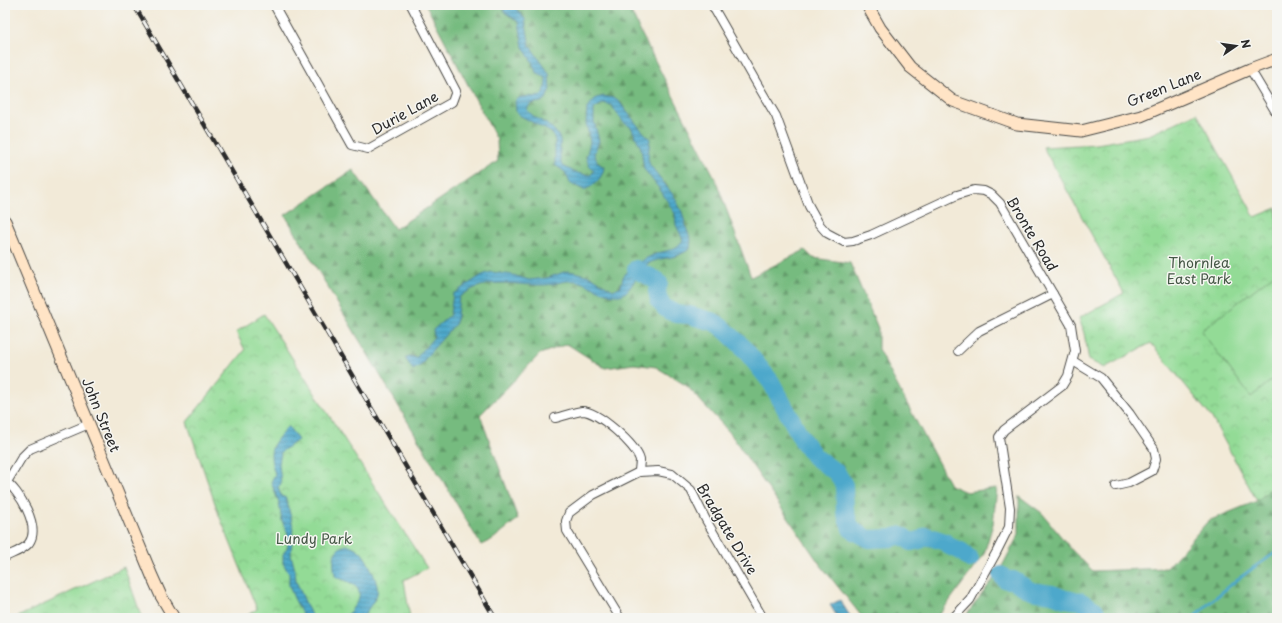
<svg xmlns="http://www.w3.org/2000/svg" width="1282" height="623" viewBox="0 0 1282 623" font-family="'Playpen Sans',sans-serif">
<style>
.forest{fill:url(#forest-firs);stroke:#507355}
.park{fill:url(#park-crowns);stroke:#5f8360}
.pitch{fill:#93db96;stroke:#5f8360}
.water{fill:url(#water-rules);stroke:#3c6a7b}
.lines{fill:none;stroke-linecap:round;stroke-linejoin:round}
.stream{stroke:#4da8cb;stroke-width:3}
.river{stroke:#4da8cb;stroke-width:18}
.street-casing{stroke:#494845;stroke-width:10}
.secondary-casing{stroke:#494845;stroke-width:13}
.street{stroke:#fff;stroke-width:8}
.secondary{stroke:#ffe4c6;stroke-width:11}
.rail-casing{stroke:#2b2b2b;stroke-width:4.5}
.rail{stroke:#f6f6f2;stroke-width:3;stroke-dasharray:9;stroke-linecap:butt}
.labels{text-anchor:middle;stroke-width:3;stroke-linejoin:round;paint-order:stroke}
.street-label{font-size:14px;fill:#2b2b2b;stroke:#f6f6f2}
.park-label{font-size:14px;fill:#455746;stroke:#f6f6f2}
</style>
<defs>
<pattern id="forest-firs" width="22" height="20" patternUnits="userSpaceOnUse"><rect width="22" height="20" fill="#76bb7f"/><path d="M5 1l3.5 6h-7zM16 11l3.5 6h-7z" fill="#619868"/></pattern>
<pattern id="park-crowns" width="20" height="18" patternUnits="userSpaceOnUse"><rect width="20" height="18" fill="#93db96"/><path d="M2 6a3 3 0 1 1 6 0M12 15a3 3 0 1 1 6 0" fill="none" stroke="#7fbc81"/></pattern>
<pattern id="water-rules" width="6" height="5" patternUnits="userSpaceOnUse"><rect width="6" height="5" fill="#4da8cb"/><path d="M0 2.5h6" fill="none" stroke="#4089a5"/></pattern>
</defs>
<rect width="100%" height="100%" fill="#f6f6f2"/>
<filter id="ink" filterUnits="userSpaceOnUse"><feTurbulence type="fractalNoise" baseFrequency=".025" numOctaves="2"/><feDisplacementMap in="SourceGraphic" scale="8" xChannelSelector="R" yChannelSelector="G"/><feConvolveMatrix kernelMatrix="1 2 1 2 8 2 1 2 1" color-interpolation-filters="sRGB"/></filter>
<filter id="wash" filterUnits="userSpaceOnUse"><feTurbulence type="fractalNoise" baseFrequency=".012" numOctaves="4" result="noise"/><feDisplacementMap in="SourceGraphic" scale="16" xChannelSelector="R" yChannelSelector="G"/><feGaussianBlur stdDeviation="0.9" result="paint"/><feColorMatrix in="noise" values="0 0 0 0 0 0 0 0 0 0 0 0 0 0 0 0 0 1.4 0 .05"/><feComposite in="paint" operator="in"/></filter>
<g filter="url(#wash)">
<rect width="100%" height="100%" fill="#f2ead8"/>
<g class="forest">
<path d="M 426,5 L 628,5 L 641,33 L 715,178 L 751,277 L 805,250 L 813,258 L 850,263 L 878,328 L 878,349 L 950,485 L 966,492 L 997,488 L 993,524 L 984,554 L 937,618 L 863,618 L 819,563 L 730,433 L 687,386 L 656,367 L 634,364 L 605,368 L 567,344 L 540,354 L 480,415 L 518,519 L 493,539 L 481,545 L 285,215 L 353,170 L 395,229 L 498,161 L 497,140 Z"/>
<path d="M 1277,483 L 1277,618 L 964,618 L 1000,570 L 1019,534 L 1019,496 L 1042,513 L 1071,549 L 1093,571 L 1167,568 L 1208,521 L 1257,501 Z"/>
</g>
<g class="park">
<path d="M 1197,113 L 1255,217 L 1277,208 L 1277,483 L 1257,501 L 1212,418 L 1151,343 L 1104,368 L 1089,360 L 1084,333 L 1079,318 L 1124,293 L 1043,147 L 1097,144 L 1149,135 Z"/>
<path d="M 264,314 L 427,568 L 404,580 L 410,618 L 243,618 L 257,609 L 219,515 L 187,422 L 245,350 L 236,332 Z"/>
<path d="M 124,567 L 142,618 L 15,618 Z"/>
</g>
<path class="pitch" d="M 1277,272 L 1277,376 L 1251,397 L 1201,331 Z"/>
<g class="water">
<path d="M 504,5 L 513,5 L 525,19 L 530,46 L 549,73 L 550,89 L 546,99 L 541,102 L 530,104 L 527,110 C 536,121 552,123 559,137 C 562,143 559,149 560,156 C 560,159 561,162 562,165 C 571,171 580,175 591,175 L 594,170 L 590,167 L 586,158 L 590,142 L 586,123 L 587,108 L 596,98 L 604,96 L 617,99 L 639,127 L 650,139 L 648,158 L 650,165 L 674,196 L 682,212 L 687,230 L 691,240 L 690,249 C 687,251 683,253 679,255 C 669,259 654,258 645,266 C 637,273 630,294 620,295 C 607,297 591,285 580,282 C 567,278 556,285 544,285 C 509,286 490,275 459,297 L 456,323 L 427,356 L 421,365 L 413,370 L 405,358 L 411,356 L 415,358 L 418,356 L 434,337 L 433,330 L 450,315 L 453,294 L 482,275 L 491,272 L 513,275 L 529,280 L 547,278 L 567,271 L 574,272 L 590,276 L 613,290 L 621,286 C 622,283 622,280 623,277 C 627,270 645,258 653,255 C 664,250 675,252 683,240 L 676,225 L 675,214 L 661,191 L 644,169 L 641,148 L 631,127 L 624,123 L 611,105 L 603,103 L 594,109 L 594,121 L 599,141 L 594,154 L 598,163 L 604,167 C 603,178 593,187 584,190 L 570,183 L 565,172 L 555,165 L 555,140 L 552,133 L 519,115 L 516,111 L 515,101 C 529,88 546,110 546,78 L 536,72 L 532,62 L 523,47 L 519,22 L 504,12 Z"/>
<path d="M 288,426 L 298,440 L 281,452 L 279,464 L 281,484 L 278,487 L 281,496 L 286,498 L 293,526 L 291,555 L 295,570 L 296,581 L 310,613 L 315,618 L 304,618 L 294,598 L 289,586 L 289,574 L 283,563 L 283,554 L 288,546 L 287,538 L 288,534 L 282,521 L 279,503 L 271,482 L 275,474 C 266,448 273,445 288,426 Z"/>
<path d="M 349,545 C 355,547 360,550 364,556 C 369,563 380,585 377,594 C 376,599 366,611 363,618 L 347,618 C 349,611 354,608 357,602 C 366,586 347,581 336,577 L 335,576 C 333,561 331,547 349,545 Z"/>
<path d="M 840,600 L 850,616 L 847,618 L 838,618 L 830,605 Z"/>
</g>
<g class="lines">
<path class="stream" d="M 1193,618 C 1220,592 1245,572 1277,552"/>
<g class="river">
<path d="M 636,269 C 643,276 652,275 659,283 L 657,291 L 659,301 L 665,308 L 676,314 L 689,315 L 714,322 L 724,329 L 742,346 L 771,382 L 803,441 L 815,457 L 837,473 L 844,485 L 845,511 L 851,529 L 869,539 L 892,538 L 901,535 L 911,542 L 920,540 L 927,536 L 945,542 L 951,547 L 961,551 L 970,559"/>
<path d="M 1001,575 L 1006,580 L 1013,580 L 1031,591 L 1052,594 L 1065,599 L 1080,601 L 1095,610 L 1096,612 L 1093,617 L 1094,618"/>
</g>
</g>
</g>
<g filter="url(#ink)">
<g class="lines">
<defs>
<g id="street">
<path d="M 274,5 L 352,145 L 368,149 L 452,102 L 456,91 L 411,5"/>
<path d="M 712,5 L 756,82 L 776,116 L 809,206 L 819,224 L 827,233 L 844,242 L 853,241 L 871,235 L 957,195 L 974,190 L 984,191 L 992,195 L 1000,203 L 1071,325 L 1075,351 L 1068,376 L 1062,386 L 1004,430 L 999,437 L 1010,508 L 1009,527 L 996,553 L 970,600 L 953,618"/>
<path d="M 1250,69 L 1277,114"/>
<path d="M 958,351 L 979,331 L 1053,294"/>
<path d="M 1073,361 L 1101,378 L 1130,414 L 1154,449 L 1156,459 L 1152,471 L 1129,483 L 1116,486"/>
<path d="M 555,418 C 564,416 574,412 582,411 C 598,411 636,445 640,460 C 640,463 639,468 639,472"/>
<path d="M 5,481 C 19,490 41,527 29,543 C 24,550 13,553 5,557"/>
<path d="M 7,482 L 22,457 L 30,449 L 89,424"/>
<path d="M 620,618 L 567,531 L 566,521 L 569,513 L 593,495 L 639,472 L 658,471 L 672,474 L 691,490 L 706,520 L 763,618"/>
</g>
<g id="secondary">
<path d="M 867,5 L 880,28 L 910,67 L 953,101 L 1017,124 L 1081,131 L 1141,116 L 1250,69 L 1277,59"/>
<path d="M 5,221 L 152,576 L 161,596 L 174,618"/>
</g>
</defs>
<use href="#street" class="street-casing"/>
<use href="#secondary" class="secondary-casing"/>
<use href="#street" class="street"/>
<use href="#secondary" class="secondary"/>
<defs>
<path id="rail" d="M 134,5 L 495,618"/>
</defs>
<use href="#rail" class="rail-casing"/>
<use href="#rail" class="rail"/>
</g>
</g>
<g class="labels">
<g class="street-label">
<text transform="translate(1164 88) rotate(-22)" y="5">Green Lane</text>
<text transform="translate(405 113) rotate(-29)" y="5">Durie Lane</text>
<text transform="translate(1032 234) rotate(59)" y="5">Bronte Road</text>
<text transform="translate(101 415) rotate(68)" y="5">John Street</text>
<text transform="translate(727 529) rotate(59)" y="5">Bradgate Drive</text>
</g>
<g class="park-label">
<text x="1199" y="268">Thornlea<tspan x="1199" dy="16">East Park</tspan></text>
<text x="314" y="544">Lundy Park</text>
</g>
</g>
<rect width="1282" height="623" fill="none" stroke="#f6f6f2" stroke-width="20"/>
<g transform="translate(1236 46) rotate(77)" stroke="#f6f6f2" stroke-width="3" paint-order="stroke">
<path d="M0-3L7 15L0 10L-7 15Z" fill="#2b2b2b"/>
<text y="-6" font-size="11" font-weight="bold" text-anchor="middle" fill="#2b2b2b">N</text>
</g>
</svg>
